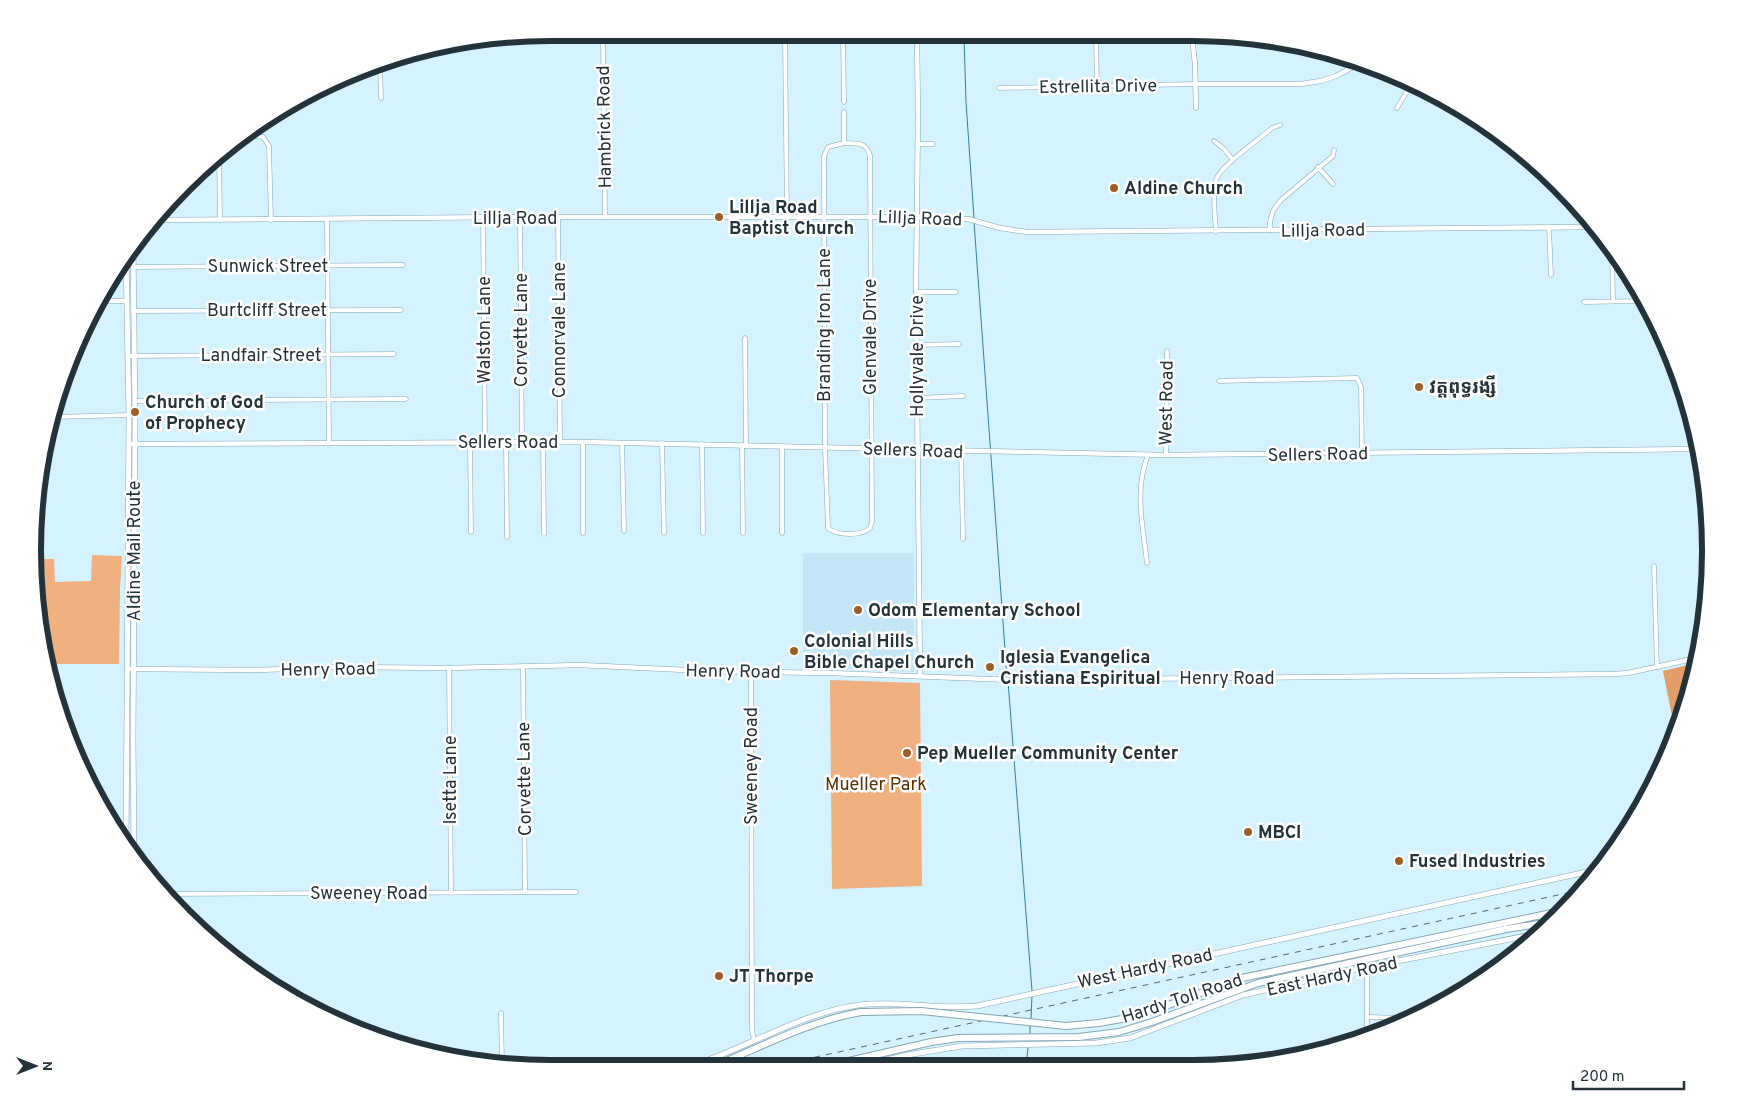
<svg xmlns="http://www.w3.org/2000/svg" width="1743" height="1101" viewBox="0 0 1743 1101" font-family="Overpass,'Noto Sans Khmer',sans-serif">
<style>
.built{fill:#c4e6f7}
.green{fill:#f0b080}
.forest{fill:#e39d67}
.lines{fill:none;stroke-linecap:round;stroke-linejoin:round}
.stream{stroke:#33809e;stroke-width:1}
.minor-casing{stroke:#84a7b6;stroke-width:5}
.tertiary-casing{stroke:#84a7b6;stroke-width:5.5}
.secondary-casing{stroke:#84a7b6;stroke-width:6}
.motorway-casing{stroke:#84a7b6;stroke-width:8}
.minor{stroke:#fff;stroke-width:4}
.tertiary{stroke:#fff;stroke-width:4.5}
.secondary{stroke:#fff;stroke-width:5}
.motorway{stroke:#fff;stroke-width:6}
.rail{stroke:#55676f;stroke-width:1;stroke-dasharray:6 6;stroke-linecap:butt}
.motorway-bridge-casing{stroke:#84a7b6;stroke-width:8;stroke-linecap:butt}
.motorway-bridge{stroke:#fff;stroke-width:6}
.poi-dot{fill:#9e5e28;stroke:#fff;stroke-width:2}
.labels{text-anchor:middle;stroke-width:5;stroke-linejoin:round;paint-order:stroke}
.street-label{font-size:18px;fill:#243339;stroke:#fff}
.poi-label{font-size:18px;font-weight:bold;fill:#243339;stroke:#fff;text-anchor:start}
.park-label{font-size:18px;fill:#5d3004;stroke:#fff}
.rim{fill:none;stroke:#243339;stroke-width:6}
</style>
<rect width="100%" height="100%" fill="#d5f2ff"/>
<path class="built" d="M 803,553 L 914,553 L 914,672 L 803,667 Z"/>
<g class="green">
<path d="M 92,555 L 122,556 L 120,589 L 119,664 L 46,664 L 37,618 L 35,559 L 54,559 L 55,582 L 91,581 Z"/>
<path d="M 830,680 L 920,683 L 922,886 L 832,889 Z"/>
</g>
<path class="forest" d="M 1696,663 L 1693,685 L 1675,731 L 1663,671 Z"/>
<g class="lines">
<g class="stream">
<path d="M 964,37 L 966,102 L 974,218"/>
<path d="M 974,222 L 1007,677"/>
<path d="M 1008,681 L 1032,991"/>
<path d="M 1031,1019 L 1032,995"/>
<path d="M 1030,1034 L 1030,1025"/>
<path d="M 1026,1066 L 1028,1048"/>
</g>
<defs>
<g id="minor">
<path d="M 603,37 L 605,217"/>
<path d="M 785,37 L 787,217"/>
<path d="M 843,37 L 844,102"/>
<path d="M 1096,37 L 1097,86"/>
<path d="M 996,40 L 1162,40"/>
<path d="M 380,62 L 381,98"/>
<path d="M 999,88 L 1196,84"/>
<path d="M 310,97 L 310,101"/>
<path d="M 1397,108 L 1406,93 L 1414,85"/>
<path d="M 844,112 L 844,143"/>
<path d="M 244,135 L 263,137 L 269,146 L 271,220"/>
<path d="M 1214,141 L 1224,149 L 1233,160"/>
<path d="M 844,143 C 858,144 865,141 870,155 L 872,522 L 870,528 C 862,536 837,536 828,528 L 825,448 L 824,156 L 828,147 Z"/>
<path d="M 917,144 L 933,144"/>
<path d="M 219,155 L 220,220"/>
<path d="M 1318,167 L 1333,184"/>
<path d="M 520,217 L 522,442"/>
<path d="M 558,217 L 560,442"/>
<path d="M 483,218 L 485,442"/>
<path d="M 327,219 L 329,443"/>
<path d="M 1549,228 L 1551,275"/>
<path d="M 1270,230 L 1270,222 L 1273,211 L 1280,201 L 1333,156 L 1334,150"/>
<path d="M 1216,231 C 1215,218 1212,192 1216,180 C 1220,166 1260,139 1272,128 L 1280,125"/>
<path d="M 1612,251 L 1613,301"/>
<path d="M 133,267 L 403,265"/>
<path d="M 916,292 L 956,292"/>
<path d="M 98,301 L 127,301"/>
<path d="M 1584,302 L 1645,301"/>
<path d="M 134,311 L 401,310"/>
<path d="M 745,338 L 746,446"/>
<path d="M 916,345 L 959,344"/>
<path d="M 128,356 L 394,354"/>
<path d="M 1219,381 L 1357,378 L 1361,387 L 1362,453"/>
<path d="M 917,398 L 963,396"/>
<path d="M 135,401 L 406,399"/>
<path d="M 53,417 L 129,415"/>
<path d="M 470,442 L 471,532"/>
<path d="M 506,442 L 507,537"/>
<path d="M 543,442 L 544,534"/>
<path d="M 583,442 L 583,533"/>
<path d="M 622,443 L 624,531"/>
<path d="M 662,443 L 664,533"/>
<path d="M 702,444 L 703,533"/>
<path d="M 742,445 L 743,533"/>
<path d="M 782,446 L 782,533"/>
<path d="M 961,451 L 963,539"/>
<path d="M 1166,455 L 1167,351"/>
<path d="M 1147,563 C 1143,527 1134,490 1148,455"/>
<path d="M 1654,566 L 1657,667"/>
<path d="M 523,666 L 525,892"/>
<path d="M 449,668 L 451,893"/>
<path d="M 751,673 L 752,1030 L 754,1040"/>
<path d="M 163,894 L 576,892"/>
<path d="M 1367,967 L 1367,1034"/>
<path d="M 501,1013 L 502,1064"/>
<path d="M 1367,1017 L 1407,1018"/>
</g>
<g id="tertiary">
<path d="M 917,37 L 918,117 L 916,292 L 920,676"/>
<path d="M 1192,37 L 1195,64 L 1196,108"/>
<path d="M 1196,84 L 1301,84 L 1321,81 L 1336,76 L 1359,64"/>
<path d="M 152,220 L 520,217 L 916,217 L 968,219 L 1000,228 L 1027,232 L 1595,227"/>
<path d="M 132,444 L 583,442 L 1166,455 L 1698,449"/>
<path d="M 130,669 L 257,670 L 342,667 L 449,668 L 580,665 L 707,671 L 831,673 L 1013,680 L 1615,674 L 1628,673 L 1697,658"/>
</g>
<g id="secondary">
<path d="M 133,245 L 135,417 L 133,738 L 134,857"/>
<path d="M 126,255 L 129,415 L 126,847"/>
<path d="M 694,1065 C 750,1047 800,1013 859,1005 C 898,1000 937,1010 977,1006 L 1600,869"/>
<path d="M 861,1066 L 907,1055 L 962,1046 L 1096,1043 L 1130,1038 L 1243,995 L 1367,967 L 1541,933"/>
</g>
<g id="motorway">
<path d="M 1127,1018 L 1152,1011 L 1242,978 L 1561,911"/>
<path d="M 717,1065 C 765,1045 810,1021 861,1012"/>
<path d="M 827,1066 L 931,1042 L 958,1038 L 1079,1037 L 1119,1032 L 1152,1022 L 1258,983 L 1506,929 L 1551,922"/>
</g>
</defs>
<use href="#minor" class="minor-casing"/>
<use href="#tertiary" class="tertiary-casing"/>
<use href="#secondary" class="secondary-casing"/>
<use href="#motorway" class="motorway-casing"/>
<use href="#minor" class="minor"/>
<use href="#tertiary" class="tertiary"/>
<use href="#secondary" class="secondary"/>
<use href="#motorway" class="motorway"/>
<path class="rail" d="M 779,1065 L 1581,890"/>
<defs>
<path id="motorway-bridge" d="M 861,1012 L 921,1011 L 1066,1026 L 1099,1023 L 1127,1018"/>
</defs>
<use href="#motorway-bridge" class="motorway-bridge-casing"/>
<use href="#motorway-bridge" class="motorway-bridge"/>
</g>
<g class="poi-dot">
<circle cx="1114" cy="188" r="5"/>
<circle cx="719" cy="217" r="5"/>
<circle cx="1419" cy="387" r="5"/>
<circle cx="135" cy="412" r="5"/>
<circle cx="858" cy="610" r="5"/>
<circle cx="794" cy="651" r="5"/>
<circle cx="990" cy="667" r="5"/>
<circle cx="907" cy="753" r="5"/>
<circle cx="1248" cy="832" r="5"/>
<circle cx="1399" cy="861" r="5"/>
<circle cx="719" cy="976" r="5"/>
</g>
<g class="labels">
<g class="street-label">
<text transform="translate(1098 86) rotate(-1)" y="6">Estrellita Drive</text>
<text transform="translate(604 127) rotate(-91)" y="6">Hambrick Road</text>
<text x="515" y="224">Lillja Road</text>
<text transform="translate(920 218) rotate(2)" y="6">Lillja Road</text>
<text transform="translate(1323 230) rotate(-1)" y="6">Lillja Road</text>
<text x="268" y="272">Sunwick Street</text>
<text x="267" y="316">Burtcliff Street</text>
<text transform="translate(824 325) rotate(-90)" y="6">Branding Iron Lane</text>
<text transform="translate(484 330) rotate(-90)" y="6">Walston Lane</text>
<text transform="translate(521 330) rotate(-90)" y="6">Corvette Lane</text>
<text transform="translate(559 330) rotate(-90)" y="6">Connorvale Lane</text>
<text transform="translate(870 337) rotate(-90)" y="6">Glenvale Drive</text>
<text x="261" y="361">Landfair Street</text>
<text transform="translate(917 356) rotate(-90)" y="6">Hollyvale Drive</text>
<text transform="translate(1166 403) rotate(-89)" y="6">West Road</text>
<text x="508" y="448">Sellers Road</text>
<text transform="translate(913 450) rotate(2)" y="6">Sellers Road</text>
<text transform="translate(1318 454) rotate(-1)" y="6">Sellers Road</text>
<text transform="translate(134 551) rotate(-90)" y="6">Aldine Mail Route</text>
<text transform="translate(328 669) rotate(-1)" y="6">Henry Road</text>
<text transform="translate(733 671) rotate(1)" y="6">Henry Road</text>
<text x="1227" y="684">Henry Road</text>
<text transform="translate(751 766) rotate(-90)" y="6">Sweeney Road</text>
<text transform="translate(524 779) rotate(-91)" y="6">Corvette Lane</text>
<text transform="translate(450 780) rotate(-90)" y="6">Isetta Lane</text>
<text x="369" y="899">Sweeney Road</text>
<text transform="translate(1145 968) rotate(-12)" y="6">West Hardy Road</text>
<text transform="translate(1332 976) rotate(-12)" y="6">East Hardy Road</text>
<text transform="translate(1182 998) rotate(-18)" y="6">Hardy Toll Road</text>
</g>
<g class="poi-label">
<text x="1124" y="194">Aldine Church</text>
<text x="729" y="213">Lillja Road<tspan x="729" dy="21">Baptist Church</tspan></text>
<text x="1429" y="393">វត្តពុទ្ធរង្សី</text>
<text x="145" y="408">Church of God<tspan x="145" dy="21">of Prophecy</tspan></text>
<text x="868" y="616">Odom Elementary School</text>
<text x="804" y="647">Colonial Hills<tspan x="804" dy="21">Bible Chapel Church</tspan></text>
<text x="1000" y="663">Iglesia Evangelica<tspan x="1000" dy="21">Cristiana Espiritual</tspan></text>
<text x="917" y="759">Pep Mueller Community Center</text>
<text x="1258" y="838">MBCI</text>
<text x="1409" y="867">Fused Industries</text>
<text x="729" y="982">JT Thorpe</text>
</g>
<g class="park-label">
<text x="876" y="790">Mueller Park</text>
</g>
</g>
<path d="M0 0H1743V1101H0ZM550 41H1193A509 509 0 0 1 1702 550V551A509 509 0 0 1 1193 1060H550A509 509 0 0 1 41 551V550A509 509 0 0 1 550 41Z" fill="#fff" fill-rule="evenodd"/>
<path class="rim" d="M550 41H1193A509 509 0 0 1 1702 550V551A509 509 0 0 1 1193 1060H550A509 509 0 0 1 41 551V550A509 509 0 0 1 550 41Z"/>
<g transform="translate(35 1066) rotate(90)" stroke="#ffffff" stroke-width="4" paint-order="stroke">
<path d="M0-4L9 19L0 12L-9 19Z" fill="#243339"/>
<text y="-8" font-size="14" font-weight="bold" text-anchor="middle" fill="#243339">N</text>
</g>
<path d="M1573 1081v8h111v-8" fill="none" stroke="#243339" stroke-width="2.5"/>
<text x="1580" y="1081" font-size="15" fill="#243339" stroke="#ffffff" stroke-width="4" paint-order="stroke">200 m</text>
</svg>
